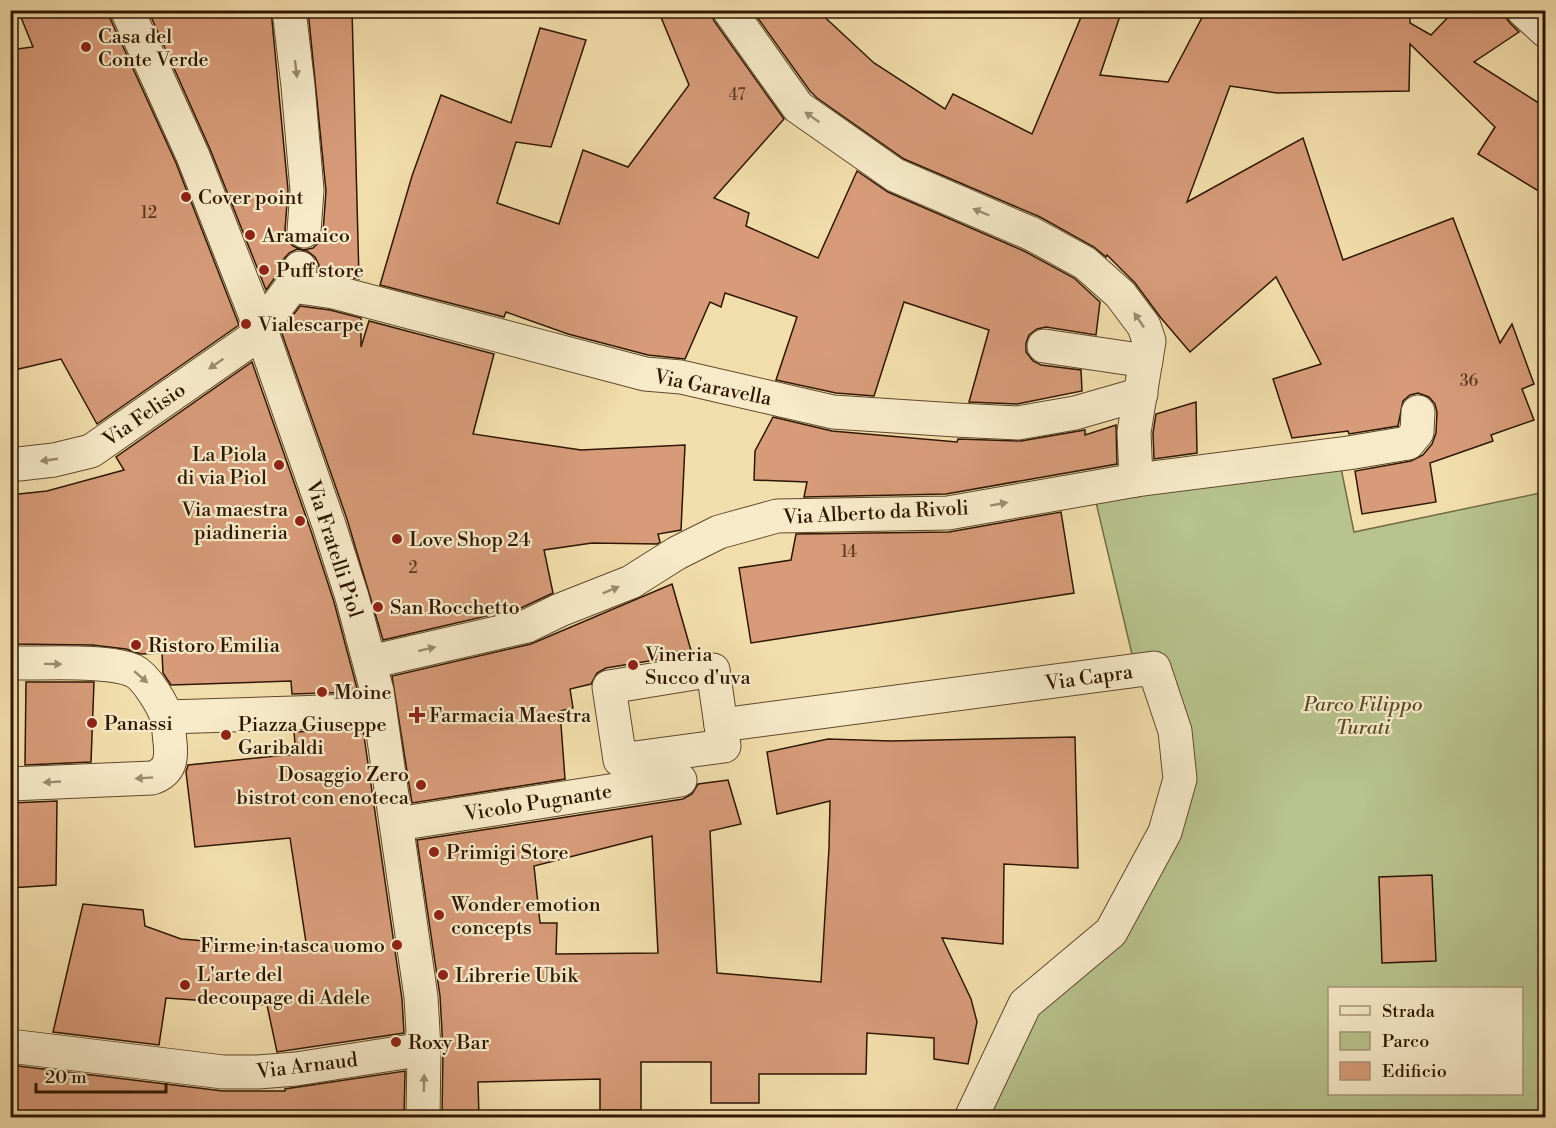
<svg xmlns="http://www.w3.org/2000/svg" width="1556" height="1128" viewBox="0 0 1556 1128" font-family="'Libre Bodoni',serif">
<style>
.green{fill:#b7c28c;stroke:#726c46;stroke-width:1.5;fill-rule:evenodd}
.building{fill:#d79b79;stroke:#2e1600;stroke-width:1.5;fill-rule:evenodd}
.lines{fill:none;stroke-linecap:round;stroke-linejoin:round}
.minor-casing{stroke:#5f482b;stroke-width:35}
.minor{stroke:#f7eac9;stroke-width:33}
.oneway{fill:#9d8b6f}
.poi-dot{fill:#8f2418;stroke:#f7eac9;stroke-width:2}
.labels{text-anchor:middle;stroke-width:4.5;stroke-linejoin:round;paint-order:stroke}
.number-label{font-size:16px;fill:#58371e}
.poi-label{font-size:20px;fill:#2e1600;stroke:#f7eac9;text-anchor:start}
.street-label{font-size:20px;fill:#2e1600;stroke:#f7eac9}
.park-label{font-size:20px;font-style:italic;fill:#574a2a;stroke:#f7eac9}
</style>
<rect width="100%" height="100%" fill="#f2deac"/>
<filter id="stains"><feTurbulence type="fractalNoise" baseFrequency=".00333" numOctaves="4"/><feColorMatrix values="0 0 0 0 .2 0 0 0 0 .09 0 0 0 0 .02 0 0 0 .5 -.17"/></filter>
<radialGradient id="worn" r=".72"><stop offset=".6" stop-color="#630" stop-opacity="0"/><stop offset="1" stop-color="#630" stop-opacity=".3"/></radialGradient>
<path class="green" d="M 1340,463 L 1354,532 L 1545,492 L 1545,1117 L 975,1118 L 1027,1006 L 1114,934 L 1185,777 L 1135,667 L 1094,494 ZM 1330,988 L 1522,988 L 1522,1094 L 1330,1094 Z"/>
<g class="building">
<path d="M 18,10 L 109,10 L 110,18 L 176,163 L 239,325 L 97,424 L 61,359 L 10,371 L 10,50 L 33,47 Z"/>
<path d="M 148,10 L 271,10 L 288,190 L 285,230 L 287,239 L 293,246 L 303,250 L 313,248 L 320,241 L 323,232 L 326,191 L 308,10 L 352,10 L 359,279 L 318,271 L 319,265 L 315,257 L 307,251 L 297,249 L 289,253 L 283,260 L 276,276 L 266,290 L 210,149 Z"/>
<path d="M 658,10 L 710,10 L 714,21 L 784,119 L 714,198 L 749,213 L 746,226 L 818,258 L 857,171 L 888,192 L 1024,251 L 1074,278 L 1100,302 L 1096,335 L 1046,327 L 1037,329 L 1029,335 L 1026,343 L 1026,352 L 1033,361 L 1041,365 L 1081,370 L 1082,391 L 1017,404 L 969,402 L 989,330 L 904,302 L 874,396 L 836,393 L 776,380 L 797,317 L 725,293 L 721,307 L 710,302 L 685,359 L 648,355 L 568,334 L 506,312 L 504,317 L 380,285 L 412,176 L 441,95 L 511,123 L 540,28 L 586,40 L 551,147 L 516,142 L 497,203 L 559,224 L 583,150 L 628,167 L 689,85 Z"/>
<path d="M 752,10 L 817,10 L 874,63 L 945,109 L 953,94 L 1032,134 L 1084,10 L 1122,10 L 1100,75 L 1168,82 L 1206,10 L 1410,10 L 1410,23 L 1431,35 L 1455,10 L 1505,10 L 1505,16 L 1510,23 L 1519,32 L 1474,62 L 1545,107 L 1545,195 L 1478,154 L 1495,127 L 1410,44 L 1409,91 L 1277,93 L 1230,86 L 1187,202 L 1303,138 L 1343,260 L 1453,218 L 1500,343 L 1512,324 L 1534,384 L 1522,389 L 1534,420 L 1491,435 L 1493,441 L 1430,463 L 1436,502 L 1362,514 L 1355,471 L 1411,461 L 1423,455 L 1432,444 L 1436,433 L 1437,412 L 1435,404 L 1429,397 L 1418,393 L 1410,395 L 1403,401 L 1398,426 L 1349,434 L 1348,431 L 1292,438 L 1273,379 L 1321,364 L 1276,277 L 1190,352 L 1161,318 L 1135,283 L 1107,255 L 1106,257 L 1094,247 L 1040,217 L 904,159 L 817,98 L 810,91 Z"/>
<path d="M 300,306 L 330,310 L 361,318 L 361,347 L 369,321 L 494,354 L 473,434 L 581,450 L 685,445 L 681,530 L 658,534 L 660,542 L 657,544 L 592,543 L 544,550 L 553,593 L 521,608 L 383,640 L 347,519 L 281,331 Z"/>
<path d="M 252,362 L 311,531 L 334,602 L 358,692 L 292,694 L 291,681 L 171,685 L 163,673 L 162,653 L 141,654 L 126,649 L 92,645 L 10,644 L 10,495 L 47,491 L 124,470 L 116,457 Z"/>
<path d="M 1196,402 L 1197,453 L 1154,459 L 1153,433 L 1156,414 Z"/>
<path d="M 773,417 L 832,431 L 957,442 L 958,439 L 1021,441 L 1085,430 L 1085,435 L 1116,425 L 1117,464 L 946,494 L 804,497 L 807,482 L 754,480 L 755,451 Z"/>
<path d="M 1061,512 L 1074,593 L 751,643 L 739,568 L 791,560 L 796,534 L 949,532 Z"/>
<path d="M 672,584 L 692,654 L 606,668 L 597,673 L 591,684 L 570,689 L 573,708 L 560,711 L 565,779 L 412,803 L 392,676 L 531,644 Z"/>
<path d="M 26,682 L 94,682 L 91,762 L 25,765 Z"/>
<path d="M 363,729 L 402,999 L 404,1033 L 277,1052 L 267,1005 L 166,998 L 159,1045 L 53,1032 L 83,904 L 143,910 L 145,926 L 181,939 L 307,949 L 290,838 L 195,847 L 186,772 L 188,765 L 296,754 L 294,732 Z"/>
<path d="M 1075,737 L 1078,868 L 1004,864 L 1003,944 L 942,938 L 971,999 L 977,1022 L 968,1064 L 934,1059 L 934,1038 L 867,1033 L 866,1074 L 759,1074 L 759,1103 L 711,1103 L 711,1062 L 641,1062 L 641,1110 L 600,1110 L 600,1079 L 478,1082 L 479,1118 L 442,1118 L 443,1049 L 440,996 L 417,840 L 683,799 L 692,794 L 698,784 L 728,780 L 741,824 L 710,831 L 717,973 L 821,982 L 829,848 L 830,801 L 777,814 L 767,752 L 828,739 L 891,741 ZM 652,836 L 658,953 L 556,954 L 557,923 L 540,923 L 534,866 Z"/>
<path d="M 57,801 L 56,885 L 10,888 L 10,803 Z"/>
<path d="M 1432,875 L 1436,961 L 1382,963 L 1379,877 Z"/>
<path d="M 10,1065 L 223,1091 L 285,1091 L 285,1089 L 405,1071 L 404,1118 L 10,1118 Z"/>
</g>
<g class="lines">
<defs>
<g id="minor">
<path d="M 127,10 L 193,156 L 260,327 L 329,525 L 352,597 L 377,691 L 421,997 L 424,1049 L 423,1118"/>
<path d="M 289,10 L 298,86 L 307,190 L 304,231"/>
<path d="M 729,10 L 798,107 L 895,175 L 1032,234 L 1085,263 L 1120,294 L 1144,326 L 1149,341 L 1134,432 L 1136,480"/>
<path d="M 1523,10 L 1546,31"/>
<path d="M 292,286 L 334,292 L 645,374 L 681,377 L 833,412 L 956,420 L 1018,423 L 1075,413 L 1141,394"/>
<path d="M 1044,346 L 1146,361"/>
<path d="M 10,465 L 54,460 L 91,451 L 252,339 L 292,286 L 300,268"/>
<path d="M 370,662 L 527,626 L 560,610 L 631,582 L 677,553 L 719,532 L 777,516 L 948,513 L 1136,480 L 1348,453 L 1408,443 L 1417,432 L 1418,412"/>
<path d="M 10,663 C 40,664 109,659 134,671 C 146,677 164,706 167,719 C 169,726 169,735 170,742 C 172,760 170,772 152,778 L 10,784"/>
<path d="M 713,670 L 724,746 L 620,760 L 609,687 Z"/>
<path d="M 167,717 L 355,711 L 379,708"/>
<path d="M 721,725 L 1154,668 L 1175,731 L 1180,779 L 1165,832 L 1111,932 L 1025,1004 L 971,1118"/>
<path d="M 397,824 L 680,780"/>
<path d="M 10,1046 L 223,1072 L 258,1072 L 296,1069 L 424,1049"/>
</g>
</defs>
<use href="#minor" class="minor-casing"/>
<use href="#minor" class="minor"/>
</g>
<defs><path id="oneway-solid" d="M-6-.8H1V-3.2L6.5 0L1 3.2V.8H-6Z" transform="scale(1.5)"/></defs>
<g class="oneway">
<use href="#oneway-solid" transform="translate(296 69) rotate(83)"/>
<use href="#oneway-solid" transform="translate(812 117) rotate(-145)"/>
<use href="#oneway-solid" transform="translate(981 212) rotate(-157)"/>
<use href="#oneway-solid" transform="translate(1139 320) rotate(-124)"/>
<use href="#oneway-solid" transform="translate(216 364) rotate(145)"/>
<use href="#oneway-solid" transform="translate(49 460) rotate(172)"/>
<use href="#oneway-solid" transform="translate(999 504) rotate(-10)"/>
<use href="#oneway-solid" transform="translate(611 590) rotate(-22)"/>
<use href="#oneway-solid" transform="translate(427 649) rotate(-13)"/>
<use href="#oneway-solid" transform="translate(53 664) rotate(1)"/>
<use href="#oneway-solid" transform="translate(141 677) rotate(41)"/>
<use href="#oneway-solid" transform="translate(144 778) rotate(176)"/>
<use href="#oneway-solid" transform="translate(52 782) rotate(177)"/>
<use href="#oneway-solid" transform="translate(424 1083) rotate(-89)"/>
</g>
<g class="poi-dot">
<circle cx="86" cy="47" r="6"/>
<circle cx="186" cy="197" r="6"/>
<circle cx="250" cy="235" r="6"/>
<circle cx="264" cy="270" r="6"/>
<circle cx="246" cy="324" r="6"/>
<circle cx="279" cy="465" r="6"/>
<circle cx="300" cy="521" r="6"/>
<circle cx="397" cy="539" r="6"/>
<circle cx="378" cy="607" r="6"/>
<circle cx="136" cy="645" r="6"/>
<circle cx="633" cy="665" r="6"/>
<circle cx="322" cy="692" r="6"/>
<path d="M414 706h6v6h6v6h-6v6h-6v-6h-6v-6h6z"/>
<circle cx="92" cy="723" r="6"/>
<circle cx="226" cy="735" r="6"/>
<circle cx="421" cy="785" r="6"/>
<circle cx="434" cy="852" r="6"/>
<circle cx="439" cy="915" r="6"/>
<circle cx="397" cy="945" r="6"/>
<circle cx="443" cy="975" r="6"/>
<circle cx="185" cy="985" r="6"/>
<circle cx="396" cy="1042" r="6"/>
</g>
<g class="labels">
<g class="number-label">
<text x="737" y="100">47</text>
<text x="149" y="218">12</text>
<text x="1469" y="386">36</text>
<text x="849" y="557">14</text>
<text x="413" y="573">2</text>
</g>
<g class="poi-label">
<text x="98" y="43">Casa del<tspan x="98" dy="23">Conte Verde</tspan></text>
<text x="198" y="204">Cover point</text>
<text x="262" y="242">Aramaico</text>
<text x="276" y="277">Puff store</text>
<text x="258" y="331">Vialescarpe</text>
<text x="267" y="461" text-anchor="end">La Piola<tspan x="267" dy="23">di via Piol</tspan></text>
<text x="288" y="516" text-anchor="end">Via maestra<tspan x="288" dy="23">piadineria</tspan></text>
<text x="409" y="546">Love Shop 24</text>
<text x="390" y="614">San Rocchetto</text>
<text x="148" y="652">Ristoro Emilia</text>
<text x="645" y="661">Vineria<tspan x="645" dy="23">Succo d'uva</tspan></text>
<text x="334" y="699">Moine</text>
<text x="429" y="722">Farmacia Maestra</text>
<text x="104" y="730">Panassi</text>
<text x="238" y="731">Piazza Giuseppe<tspan x="238" dy="23">Garibaldi</tspan></text>
<text x="409" y="781" text-anchor="end">Dosaggio Zero<tspan x="409" dy="23">bistrot con enoteca</tspan></text>
<text x="446" y="859">Primigi Store</text>
<text x="451" y="911">Wonder emotion<tspan x="451" dy="23">concepts</tspan></text>
<text x="385" y="952" text-anchor="end">Firme in tasca uomo</text>
<text x="197" y="981">L'arte del<tspan x="197" dy="23">decoupage di Adele</tspan></text>
<text x="455" y="982">Librerie Ubik</text>
<text x="408" y="1049">Roxy Bar</text>
</g>
<g class="street-label">
<text transform="translate(713 387) rotate(11)" y="7">Via Garavella</text>
<text transform="translate(144 414) rotate(-35)" y="7">Via Felisio</text>
<text transform="translate(876 512) rotate(-3)" y="7">Via Alberto da Rivoli</text>
<text transform="translate(335 549) rotate(72)" y="7">Via Fratelli Piol</text>
<text transform="translate(1089 677) rotate(-8)" y="7">Via Capra</text>
<text transform="translate(538 802) rotate(-9)" y="7">Vicolo Pugnante</text>
<text transform="translate(307 1065) rotate(-7)" y="7">Via Arnaud</text>
</g>
<g class="park-label">
<text x="1363" y="711">Parco Filippo<tspan x="1363" dy="23">Turati</tspan></text>
</g>
</g>
<rect width="1556" height="1128" fill="none" stroke="#f2deac" stroke-width="36"/>
<rect x="12" y="12" width="1532" height="1104" fill="none" stroke="#2e1600" stroke-width="3"/>
<rect x="18" y="18" width="1520" height="1092" fill="none" stroke="#2e1600" stroke-width="1.5"/>
<rect x="1328" y="987" width="195" height="108" fill="#f7eac9" stroke="#a79579" stroke-width="1.5"/>
<rect x="1340" y="1006" width="30" height="9" fill="#f7eac9" stroke="#a79579" stroke-width="1.5"/>
<text x="1382" y="1017" font-size="18" fill="#2e1600">Strada</text>
<rect x="1340" y="1032" width="30" height="18" fill="#b7c28c" stroke="#a79579" stroke-width="1.5"/>
<text x="1382" y="1047" font-size="18" fill="#2e1600">Parco</text>
<rect x="1340" y="1062" width="30" height="18" fill="#d79b79" stroke="#a79579" stroke-width="1.5"/>
<text x="1382" y="1077" font-size="18" fill="#2e1600">Edificio</text>
<path d="M36 1083v9h130v-9" fill="none" stroke="#2e1600" stroke-width="3"/>
<text x="45" y="1083" font-size="18" fill="#2e1600" stroke="#f7eac9" stroke-width="4.5" paint-order="stroke">20 m</text>
<rect width="100%" height="100%" filter="url(#stains)"/>
<rect width="100%" height="100%" fill="url(#worn)"/>
</svg>
